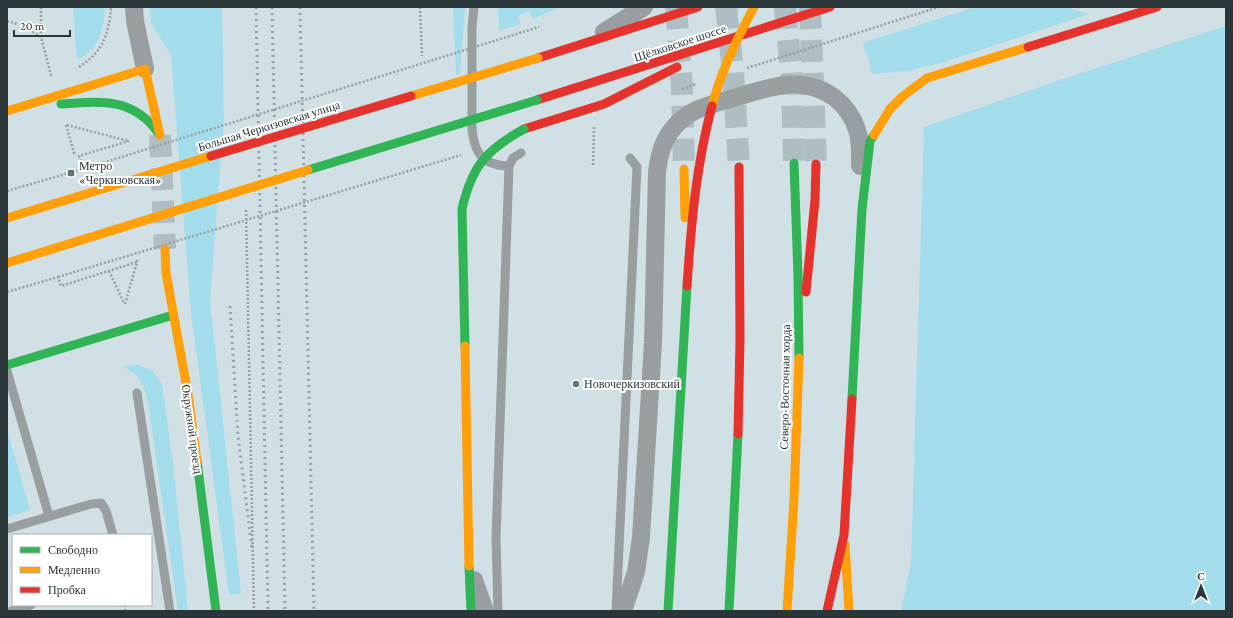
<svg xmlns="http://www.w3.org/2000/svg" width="1233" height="618" viewBox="0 0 1233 618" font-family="'Crimson Pro',serif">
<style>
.green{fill:#a3ddeb}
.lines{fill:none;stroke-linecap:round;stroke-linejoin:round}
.secondary-tunnel{stroke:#afbec2;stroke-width:22;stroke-dasharray:22 11;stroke-linecap:butt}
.primary-tunnel{stroke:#afbec2;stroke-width:22;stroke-dasharray:22 11;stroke-linecap:butt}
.path{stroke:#989fa2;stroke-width:2.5;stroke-dasharray:2 2;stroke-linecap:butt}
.lane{stroke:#999fa1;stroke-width:9}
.street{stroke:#999fa1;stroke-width:18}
.fast{stroke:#30b455;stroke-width:9}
.slow{stroke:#ff9f0a;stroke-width:9}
.jam{stroke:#e5322d;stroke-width:9}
.rail{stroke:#97a0a3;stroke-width:3;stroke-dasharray:2 4;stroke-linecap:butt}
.path-bridge{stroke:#989fa2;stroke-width:2.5;stroke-dasharray:2 2;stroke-linecap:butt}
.fast-bridge{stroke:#30b455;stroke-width:9}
.slow-bridge{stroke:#ff9f0a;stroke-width:9}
.jam-bridge{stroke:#e5322d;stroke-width:9}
.poi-dot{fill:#657275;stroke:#fff;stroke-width:1.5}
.labels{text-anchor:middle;stroke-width:4;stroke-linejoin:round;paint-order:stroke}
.street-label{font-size:12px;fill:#2b3639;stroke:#fff}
.poi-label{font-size:12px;fill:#2b3639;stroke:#fff;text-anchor:start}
</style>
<rect width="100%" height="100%" fill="#d0e0e4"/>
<g class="green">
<path d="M 73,7 L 105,7 C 103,32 100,47 77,60 Z"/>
<path d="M 150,7 L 222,7 L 224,117 L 210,300 L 241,593 L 229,595 L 191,313 L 171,55 L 151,23 Z"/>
<path d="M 453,7 L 465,7 L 460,74 L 456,75 Z"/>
<path d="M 498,7 L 560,7 L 533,19 L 529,11 L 518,16 L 520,24 L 499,31 Z"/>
<path d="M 975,7 L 1027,7 L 1028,8 L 1033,7 L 1065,7 L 1089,14 L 944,62 L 908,71 L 872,74 L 867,54 L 863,47 L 865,42 Z"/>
<path d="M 1226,26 L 1226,611 L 901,611 L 911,562 L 924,127 L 1060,80 Z"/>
<path d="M 136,364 L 153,371 L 162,384 L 173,463 L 188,611 L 178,611 L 149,409 L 145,390 L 137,376 L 123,366 Z"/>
<path d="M 7,430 L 30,510 L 7,517 Z"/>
</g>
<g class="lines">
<g class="secondary-tunnel">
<path d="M 810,7 L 816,164"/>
<path d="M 160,135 L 165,249"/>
</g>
<g class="primary-tunnel">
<path d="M 676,7 L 682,88 L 684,169"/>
<path d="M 726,7 L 733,71 L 739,167"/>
<path d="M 785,7 L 792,81 L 794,163"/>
</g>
<g class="path">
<path d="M 41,7 L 41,37 L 51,75 L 53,74"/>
<path d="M 420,7 L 422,56"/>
<path d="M 7,21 L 24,26 L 41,37"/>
<path d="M 79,67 C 103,52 109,34 111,7"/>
<path d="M 747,68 L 939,7"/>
<path d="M 682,89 L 696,84"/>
<path d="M 66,125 L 75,156"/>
<path d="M 67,125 L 128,141"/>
<path d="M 593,165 L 594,127"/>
<path d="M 83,169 L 79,156 L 129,141"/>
<path d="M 246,210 L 254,611"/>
<path d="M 109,271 L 124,303"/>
<path d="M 7,292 L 58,277 L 61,286 L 137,262"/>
<path d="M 125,304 L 137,262 L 137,259"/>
<path d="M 125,611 L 125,605"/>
</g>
<g class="lane">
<path d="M 474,7 L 472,28 L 472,130 C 475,155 483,165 509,166"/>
<path d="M 7,371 L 49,516"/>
<path d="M 137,393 L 170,611"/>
<path d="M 7,529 L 91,504 L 101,503 L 106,511 L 113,535"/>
<path d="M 11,611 L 31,605"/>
<path d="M 498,611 L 496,538 L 509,166 L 513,158 L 521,153"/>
<path d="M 616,611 L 637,167 L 630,158"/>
</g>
<g class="street">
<path d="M 134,7 L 135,21 L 145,69"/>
<path d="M 604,32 L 644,7"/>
<path d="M 474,580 L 485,611"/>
<path d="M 623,611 L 636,572 L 641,537 L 653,343 L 657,173 C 659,153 664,136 679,122 C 694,107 717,103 737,97 C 770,87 804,74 835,98 C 845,106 853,117 857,130 C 861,141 860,154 860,166"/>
</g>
<g class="fast">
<path d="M 61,104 C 100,101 134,97 159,134"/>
<path d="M 794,163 L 798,275 L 799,358"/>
<path d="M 7,365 L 173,315"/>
<path d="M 852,399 L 862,209 L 870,141 L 874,135"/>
<path d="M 197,461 L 216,611"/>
<path d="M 469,566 L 471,611"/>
<path d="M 729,611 L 738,434"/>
</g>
<g class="slow">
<path d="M 7,111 L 145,69 L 160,135"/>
<path d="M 874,135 L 890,109 L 903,96 L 927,78 L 1028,47"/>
<path d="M 684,169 L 685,218"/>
<path d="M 165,249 L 166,273 L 188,394 L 197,461"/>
<path d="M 845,544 L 849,611"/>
<path d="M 787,611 L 794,499 L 799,358"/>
</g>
<g class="jam">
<path d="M 1028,47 L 1157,7"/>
<path d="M 538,58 L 698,7"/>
<path d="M 537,100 L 830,7"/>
<path d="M 524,129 L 604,104 L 677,67"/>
<path d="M 806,292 L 815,200 L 816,164"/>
<path d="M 738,434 L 740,339 L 739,167"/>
<path d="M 827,611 L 844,535 L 852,399"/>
</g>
<g class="rail">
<path d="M 256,7 L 268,611"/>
<path d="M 272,7 L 285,611"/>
<path d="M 300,7 L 314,611"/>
<path d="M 230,306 L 238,436 L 252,548"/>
</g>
<g class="path-bridge">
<path d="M 7,191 L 83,169 L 539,27"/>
<path d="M 58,277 L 461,155"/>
</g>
<g class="fast-bridge">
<path d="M 308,170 L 537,100"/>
<path d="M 465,346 L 462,209 C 472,166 486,150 524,129"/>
<path d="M 668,611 L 687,286"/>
</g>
<g class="slow-bridge">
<path d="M 411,96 L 538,58"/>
<path d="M 712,106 C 721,71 737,39 754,7"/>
<path d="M 7,218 L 211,156"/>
<path d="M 7,263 L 308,170"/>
<path d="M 465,346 L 469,566"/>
</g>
<g class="jam-bridge">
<path d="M 211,156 L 411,96"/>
<path d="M 687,286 C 691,226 696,165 712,106"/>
</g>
</g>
<g class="poi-dot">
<rect x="67" y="169" width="8" height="8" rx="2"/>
<circle cx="576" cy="384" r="4"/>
</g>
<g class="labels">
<g class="street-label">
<text transform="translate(680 43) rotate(-18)" y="4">Щёлковское шоссе</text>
<text transform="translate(269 126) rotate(-17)" y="4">Большая Черкизовская улица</text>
<text transform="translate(785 387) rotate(-89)" y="4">Северо-Восточная хорда</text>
<text transform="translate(192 429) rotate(82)" y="4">Окружной проезд</text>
</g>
<g class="poi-label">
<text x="79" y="170">Метро<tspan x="79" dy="14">«Черкизовская»</tspan></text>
<text x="584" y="388">Новочеркизовский</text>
</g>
</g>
<rect width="1233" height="618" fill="none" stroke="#2b3639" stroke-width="16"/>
<rect x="12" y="534" width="140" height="72" fill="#ffffff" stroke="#aaafb0"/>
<rect x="20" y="547" width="20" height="6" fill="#30b455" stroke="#aaafb0"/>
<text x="48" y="554" font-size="12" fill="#2b3639">Свободно</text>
<rect x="20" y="567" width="20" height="6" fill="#ff9f0a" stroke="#aaafb0"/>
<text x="48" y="574" font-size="12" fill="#2b3639">Медленно</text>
<rect x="20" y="587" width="20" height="6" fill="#e5322d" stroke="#aaafb0"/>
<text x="48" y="594" font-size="12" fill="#2b3639">Пробка</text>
<g transform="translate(1201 586)" stroke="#ffffff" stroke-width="3" paint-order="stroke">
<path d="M0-3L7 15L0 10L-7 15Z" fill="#2b3639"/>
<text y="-6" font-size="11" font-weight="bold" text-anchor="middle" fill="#2b3639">С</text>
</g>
<path d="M14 30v6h56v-6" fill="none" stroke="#2b3639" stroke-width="2"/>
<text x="20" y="30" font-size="12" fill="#2b3639" stroke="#ffffff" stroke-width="3" paint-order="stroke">20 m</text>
</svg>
